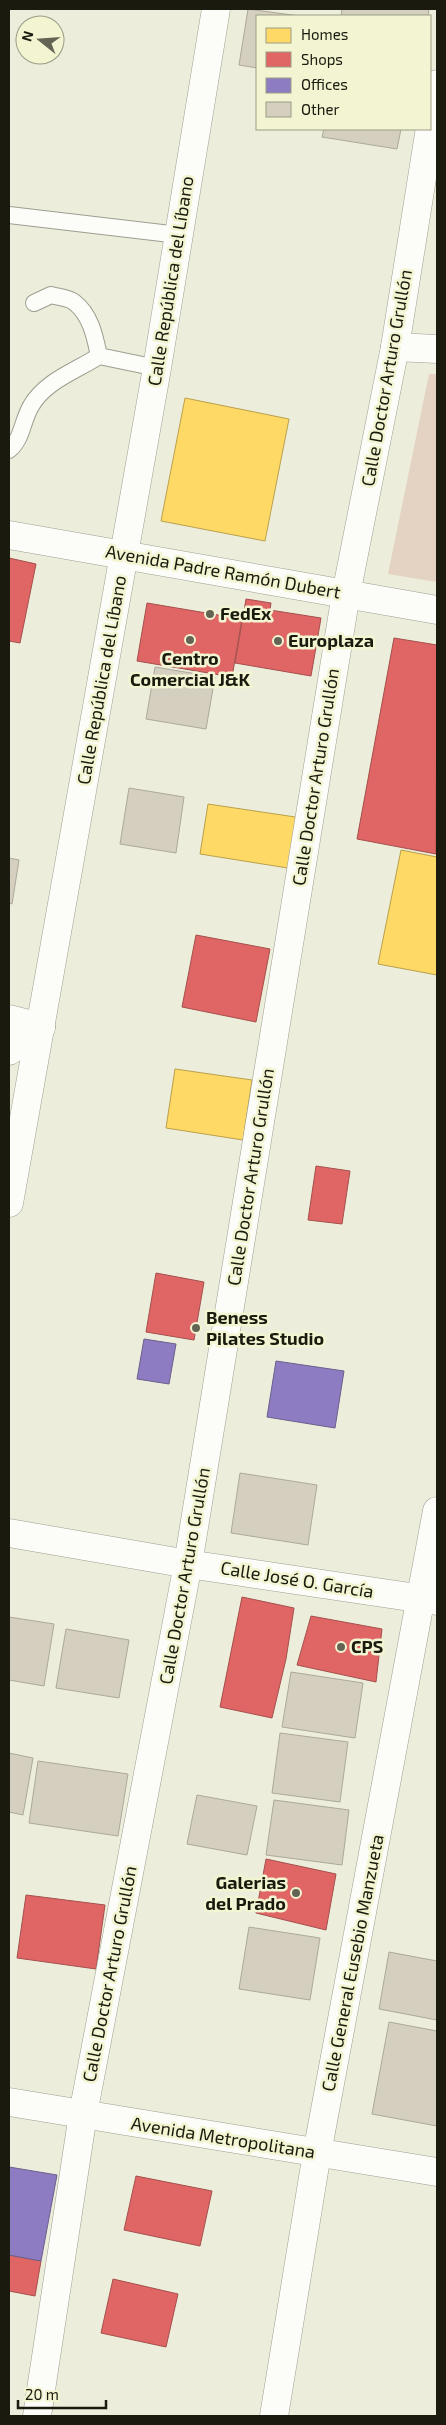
<svg xmlns="http://www.w3.org/2000/svg" width="446" height="2425" viewBox="0 0 446 2425" font-family="'Exo 2',sans-serif">
<style>
.green{fill:#e4d2c2}
.homes{fill:#ffd966;stroke:#baa04c}
.shops{fill:#e06666;stroke:#a54f4c}
.offices{fill:#8e7cc3;stroke:#6b5f8d}
.building{fill:#d4cfbf;stroke:#aca99c}
.lines{fill:none;stroke-linecap:round;stroke-linejoin:round}
.lane-casing{stroke:#9e9f91;stroke-width:18}
.street-casing{stroke:#9e9f91;stroke-width:29}
.secondary-casing{stroke:#9e9f91;stroke-width:29}
.lane{stroke:#fcfcf9;stroke-width:16}
.street{stroke:#fcfcf9;stroke-width:28}
.secondary{stroke:#fcfcf9;stroke-width:28}
.poi-dot{fill:#646455;stroke:#f3f5d2;stroke-width:2}
.labels{text-anchor:middle;stroke-width:5;stroke-linejoin:round;paint-order:stroke}
.street-label{font-size:18px;fill:#1a1a0e;stroke:#f3f5d2}
.poi-label{font-size:18px;font-weight:bold;fill:#1a1a0e;stroke:#f3f5d2;text-anchor:start}
</style>
<rect width="100%" height="100%" fill="#ecedda"/>
<path class="green" d="M 429,374 L 437,374 L 437,582 L 388,574 Z"/>
<g class="homes">
<path d="M 185,398 L 289,419 L 265,541 L 161,521 Z"/>
<path d="M 208,804 L 302,818 L 294,869 L 200,854 Z"/>
<path d="M 401,850 L 437,857 L 437,975 L 378,964 Z"/>
<path d="M 175,1069 L 252,1080 L 243,1140 L 166,1128 Z"/>
</g>
<g class="shops">
<path d="M 9,558 L 36,564 L 20,643 L 9,641 Z"/>
<path d="M 246,599 L 271,603 L 270,610 L 321,618 L 311,676 L 235,663 Z"/>
<path d="M 147,603 L 242,619 L 232,677 L 137,661 Z"/>
<path d="M 394,638 L 437,645 L 436,854 L 357,839 Z"/>
<path d="M 196,935 L 270,949 L 256,1022 L 182,1007 Z"/>
<path d="M 316,1166 L 350,1171 L 342,1224 L 308,1220 Z"/>
<path d="M 156,1273 L 204,1282 L 194,1340 L 146,1332 Z"/>
<path d="M 242,1597 L 294,1608 L 286,1659 L 272,1718 L 220,1707 Z"/>
<path d="M 311,1616 L 382,1629 L 376,1682 L 297,1665 Z"/>
<path d="M 266,1859 L 336,1874 L 326,1930 L 256,1913 Z"/>
<path d="M 26,1895 L 105,1905 L 96,1969 L 17,1958 Z"/>
<path d="M 136,2176 L 212,2191 L 200,2246 L 124,2230 Z"/>
<path d="M 9,2255 L 41,2261 L 35,2296 L 9,2291 Z"/>
<path d="M 113,2279 L 178,2294 L 166,2347 L 101,2333 Z"/>
</g>
<g class="offices">
<path d="M 144,1339 L 176,1344 L 169,1384 L 137,1379 Z"/>
<path d="M 276,1361 L 344,1371 L 335,1428 L 267,1417 Z"/>
<path d="M 9,2167 L 57,2175 L 41,2261 L 9,2255 Z"/>
</g>
<g class="building">
<path d="M 248,9 L 300,16 L 257,16 L 257,68 L 239,65 Z"/>
<path d="M 342,9 L 429,9 L 428,16 L 341,16 Z"/>
<path d="M 324,129 L 401,129 L 397,149 L 322,137 Z"/>
<path d="M 155,667 L 215,677 L 206,729 L 146,719 Z"/>
<path d="M 129,788 L 184,797 L 176,853 L 120,844 Z"/>
<path d="M 9,858 L 19,860 L 12,904 L 9,903 Z"/>
<path d="M 240,1473 L 317,1485 L 308,1545 L 231,1533 Z"/>
<path d="M 9,1617 L 54,1624 L 44,1686 L 9,1680 Z"/>
<path d="M 66,1629 L 129,1640 L 119,1698 L 56,1688 Z"/>
<path d="M 291,1672 L 363,1683 L 355,1738 L 282,1727 Z"/>
<path d="M 280,1733 L 348,1742 L 340,1802 L 272,1793 Z"/>
<path d="M 9,1753 L 33,1758 L 23,1815 L 9,1812 Z"/>
<path d="M 38,1761 L 128,1774 L 118,1836 L 29,1823 Z"/>
<path d="M 197,1795 L 257,1806 L 247,1855 L 187,1844 Z"/>
<path d="M 274,1800 L 349,1810 L 342,1865 L 266,1855 Z"/>
<path d="M 249,1927 L 320,1938 L 310,2000 L 239,1989 Z"/>
<path d="M 389,1952 L 437,1961 L 437,2020 L 379,2009 Z"/>
<path d="M 389,2022 L 437,2031 L 437,2126 L 372,2114 Z"/>
</g>
<g class="lines">
<defs>
<g id="lane">
<path d="M 9,215 L 179,235"/>
<path d="M 34,303 L 51,295 C 58,297 69,298 74,302 C 91,315 95,337 99,356"/>
<path d="M 9,450 C 23,438 22,421 31,406 C 45,381 76,371 99,356 L 157,368"/>
</g>
<g id="street">
<path d="M 395,347 L 437,349"/>
<path d="M 9,1019 L 41,1027"/>
<path d="M 9,1051 L 41,1027"/>
<path d="M 9,1203 L 157,368 L 216,9"/>
<path d="M 9,1533 L 188,1564 L 437,1601"/>
<path d="M 37,2416 L 83,2114 L 188,1564 L 346,594 L 395,347 L 437,84"/>
<path d="M 274,2416 L 317,2153 L 437,1511"/>
</g>
<g id="secondary">
<path d="M 9,535 L 437,610"/>
<path d="M 9,2102 L 437,2172"/>
</g>
</defs>
<use href="#lane" class="lane-casing"/>
<use href="#street" class="street-casing"/>
<use href="#secondary" class="secondary-casing"/>
<use href="#lane" class="lane"/>
<use href="#street" class="street"/>
<use href="#secondary" class="secondary"/>
</g>
<g class="poi-dot">
<circle cx="210" cy="614" r="5"/>
<circle cx="190" cy="640" r="5"/>
<circle cx="278" cy="641" r="5"/>
<circle cx="196" cy="1328" r="5"/>
<circle cx="341" cy="1647" r="5"/>
<circle cx="296" cy="1893" r="5"/>
</g>
<g class="labels">
<g class="street-label">
<text transform="translate(171 281) rotate(-81)" y="6">Calle República del Líbano</text>
<text transform="translate(387 378) rotate(-80)" y="6">Calle Doctor Arturo Grullón</text>
<text transform="translate(223 572) rotate(10)" y="6">Avenida Padre Ramón Dubert</text>
<text transform="translate(102 680) rotate(-80)" y="6">Calle República del Líbano</text>
<text transform="translate(316 777) rotate(-81)" y="6">Calle Doctor Arturo Grullón</text>
<text transform="translate(251 1177) rotate(-81)" y="6">Calle Doctor Arturo Grullón</text>
<text transform="translate(185 1576) rotate(-80)" y="6">Calle Doctor Arturo Grullón</text>
<text transform="translate(297 1580) rotate(9)" y="6">Calle José O. García</text>
<text transform="translate(353 1963) rotate(-79)" y="6">Calle General Eusebio Manzueta</text>
<text transform="translate(110 1974) rotate(-79)" y="6">Calle Doctor Arturo Grullón</text>
<text transform="translate(223 2138) rotate(9)" y="6">Avenida Metropolitana</text>
</g>
<g class="poi-label">
<text x="220" y="620">FedEx</text>
<text x="288" y="647">Europlaza</text>
<text x="190" y="665" text-anchor="middle">Centro<tspan x="190" dy="21">Comercial J&amp;K</tspan></text>
<text x="206" y="1324">Beness<tspan x="206" dy="21">Pilates Studio</tspan></text>
<text x="351" y="1653">CPS</text>
<text x="286" y="1889" text-anchor="end">Galerias<tspan x="286" dy="21">del Prado</tspan></text>
</g>
</g>
<rect width="446" height="2425" fill="none" stroke="#1a1a0e" stroke-width="20"/>
<rect x="256" y="15" width="175" height="115" fill="#f3f5d2" stroke="#9c9d84"/>
<rect x="266" y="28" width="25" height="15" fill="#ffd966" stroke="#9c9d84"/>
<text x="301" y="40" font-size="15" fill="#1a1a0e">Homes</text>
<rect x="266" y="52" width="25" height="15" fill="#e06666" stroke="#9c9d84"/>
<text x="301" y="65" font-size="15" fill="#1a1a0e">Shops</text>
<rect x="266" y="78" width="25" height="15" fill="#8e7cc3" stroke="#9c9d84"/>
<text x="301" y="90" font-size="15" fill="#1a1a0e">Offices</text>
<rect x="266" y="102" width="25" height="15" fill="#d4cfbf" stroke="#9c9d84"/>
<text x="301" y="115" font-size="15" fill="#1a1a0e">Other</text>
<g transform="translate(40 40) rotate(287)"><circle r="24" fill="#f3f5d2" stroke="#9c9d84"/>
<path d="M0-4L9 19L0 12L-9 19Z" fill="#646455"/>
<text y="-8" font-size="14" font-weight="bold" text-anchor="middle" fill="#1a1a0e">N</text>
</g>
<path d="M18 2400v8h88v-8" fill="none" stroke="#1a1a0e" stroke-width="2.5"/>
<text x="25" y="2400" font-size="15" fill="#1a1a0e" stroke="#f3f5d2" stroke-width="4" paint-order="stroke">20 m</text>
</svg>
